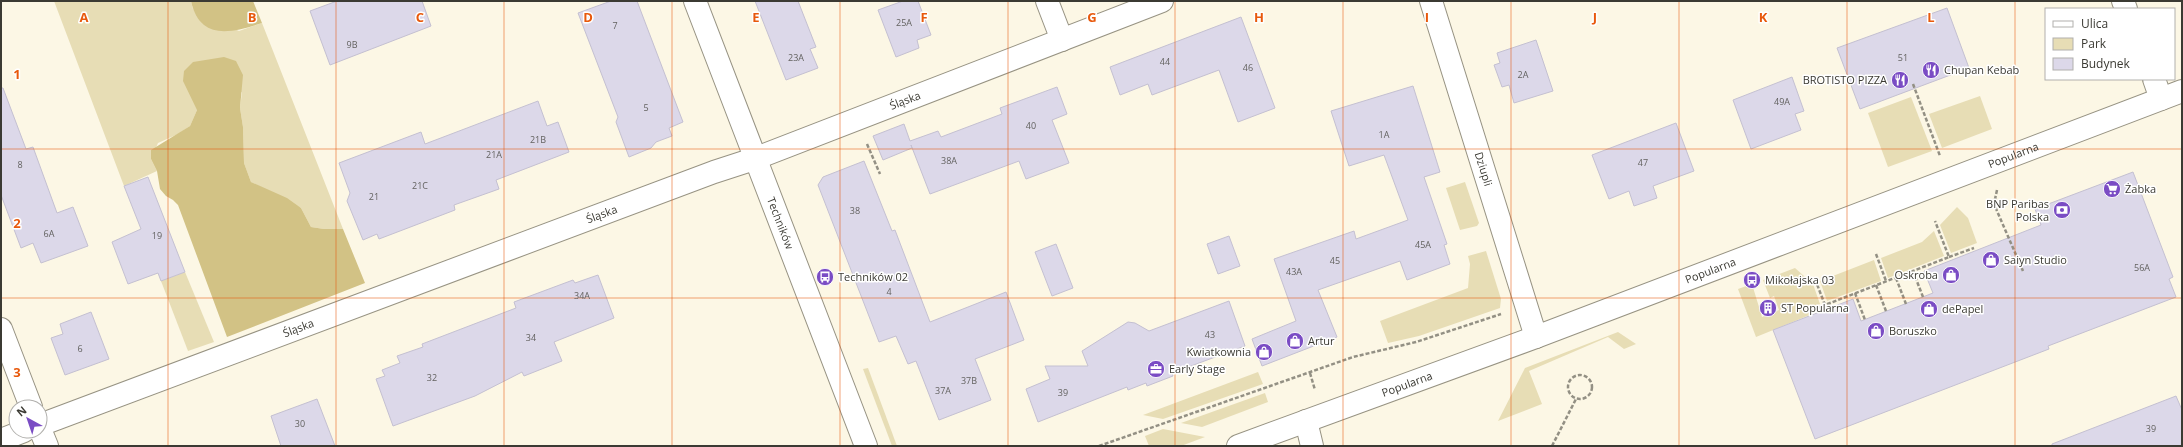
<svg xmlns="http://www.w3.org/2000/svg" width="2183" height="447" viewBox="0 0 2183 447" font-family="'Open Sans',sans-serif">
<style>
.green{fill:#e7ddb5}
.forest{fill:#d2c285}
.building{fill:#dcd8e9;stroke:#c4c0d1}
.lines{fill:none;stroke-linecap:round;stroke-linejoin:round}
.minor-casing{stroke:#979383;stroke-width:24}
.tertiary-casing{stroke:#979383;stroke-width:24}
.path{stroke:#939084;stroke-width:2.5;stroke-dasharray:4 2;stroke-linecap:butt}
.minor{stroke:#fff;stroke-width:22}
.tertiary{stroke:#fff;stroke-width:22}
.grid{fill:none;stroke:#e8590c;stroke-width:1;stroke-opacity:0.55}
.labels{text-anchor:middle;stroke-width:3;stroke-linejoin:round;paint-order:stroke}
.number-label{font-size:9px;fill:#636260}
.poi-label{font-size:11px;fill:#3b3a33;stroke:#fff;text-anchor:start}
.street-label{font-size:11px;fill:#3b3a33;stroke:#fff}
.grid-label{font-size:13px;text-anchor:middle;font-weight:bold;fill:#e8590c;stroke:#fff;stroke-width:3;stroke-linejoin:round;paint-order:stroke}
</style>
<rect width="100%" height="100%" fill="#fcf7e5"/>
<g class="green">
<path d="M 54,1 L 191,1 L 193,9 L 239,31 L 262,23 L 343,229 L 324,229 L 311,227 L 301,208 L 251,182 L 244,163 L 243,127 L 240,108 L 242,92 L 197,110 L 190,126 L 178,134 L 158,143 L 151,159 L 157,171 L 124,186 Z"/>
<path d="M 1980,96 L 1992,129 L 1942,148 L 1929,114 Z"/>
<path d="M 1911,97 L 1932,151 L 1888,167 L 1868,113 Z"/>
<path d="M 1465,182 L 1479,223 L 1477,226 L 1460,230 L 1446,188 Z"/>
<path d="M 1957,207 L 1968,218 L 1977,243 L 1951,253 L 1940,225 Z"/>
<path d="M 1934,231 L 1944,256 L 1888,278 L 1881,258 L 1922,242 Z"/>
<path d="M 1486,251 L 1501,299 L 1500,308 L 1419,336 L 1388,343 L 1380,321 L 1468,288 L 1470,264 L 1468,256 Z"/>
<path d="M 1874,260 L 1881,281 L 1827,301 L 1820,281 Z"/>
<path d="M 1795,268 L 1813,284 L 1820,304 L 1810,308 L 1812,314 L 1756,337 L 1738,289 L 1752,284 L 1762,317 L 1779,310 L 1774,296 L 1770,298 L 1763,280 Z"/>
<path d="M 185,272 L 214,342 L 188,351 L 161,281 Z"/>
<path d="M 1618,332 L 1636,344 L 1624,349 L 1608,337 L 1529,371 L 1542,404 L 1498,421 L 1525,368 Z"/>
<path d="M 868,368 L 897,446 L 892,446 L 863,369 Z"/>
<path d="M 1258,372 L 1263,384 L 1163,419 L 1143,415 Z"/>
<path d="M 1265,393 L 1268,402 L 1202,427 L 1181,423 Z"/>
<path d="M 1163,429 L 1205,437 L 1181,446 L 1149,446 L 1145,436 Z"/>
</g>
<g class="forest">
<path d="M 191,1 L 253,1 L 262,23 C 231,33 200,41 191,1 Z"/>
<path d="M 224,57 L 236,61 L 243,75 L 240,108 L 243,127 L 244,163 L 251,182 L 287,198 L 301,208 L 311,227 L 324,229 L 343,229 L 365,283 L 227,337 L 178,205 L 173,200 L 166,196 L 160,189 L 157,171 L 151,159 L 151,150 L 190,126 L 197,110 L 183,81 L 184,71 L 193,62 Z"/>
</g>
<g class="building">
<path d="M 337,1 L 422,1 L 431,26 L 330,65 L 310,11 Z"/>
<path d="M 611,1 L 637,1 L 683,122 L 669,128 L 672,136 L 656,142 L 651,148 L 629,157 L 616,122 L 618,117 L 578,13 Z"/>
<path d="M 755,1 L 798,1 L 816,47 L 810,49 L 818,68 L 786,80 Z"/>
<path d="M 903,1 L 918,1 L 931,35 L 917,40 L 919,48 L 896,57 L 878,10 Z"/>
<path d="M 1947,8 L 1969,68 L 1860,109 L 1837,48 Z"/>
<path d="M 1241,17 L 1275,108 L 1238,122 L 1219,70 L 1152,95 L 1148,84 L 1120,95 L 1110,67 Z"/>
<path d="M 1536,40 L 1553,91 L 1514,103 L 1509,85 L 1502,87 L 1494,65 L 1500,63 L 1497,53 Z"/>
<path d="M 1792,77 L 1804,111 L 1795,114 L 1801,130 L 1751,149 L 1733,100 Z"/>
<path d="M 1413,86 L 1440,172 L 1424,177 L 1447,244 L 1444,245 L 1450,264 L 1407,280 L 1400,261 L 1318,290 L 1337,337 L 1262,366 L 1252,339 L 1296,321 L 1274,259 L 1354,231 L 1356,239 L 1408,220 L 1384,155 L 1349,166 L 1331,111 Z"/>
<path d="M 1057,87 L 1067,114 L 1052,120 L 1069,163 L 1026,179 L 1019,161 L 930,194 L 911,145 L 912,148 L 883,160 L 873,136 L 904,124 L 910,141 L 938,131 L 941,137 L 1002,114 L 1000,108 Z"/>
<path d="M 1,88 L 3,88 L 26,149 L 33,147 L 57,213 L 73,207 L 88,246 L 41,263 L 33,243 L 21,248 L 1,195 Z"/>
<path d="M 538,101 L 547,126 L 558,122 L 569,152 L 496,180 L 499,189 L 454,205 L 455,210 L 379,239 L 377,234 L 363,240 L 347,201 L 350,193 L 339,163 L 421,132 L 425,144 Z"/>
<path d="M 1676,123 L 1694,171 L 1653,186 L 1657,198 L 1634,206 L 1629,191 L 1609,199 L 1592,155 Z"/>
<path d="M 864,161 L 892,231 L 895,230 L 930,322 L 1006,292 L 1024,340 L 975,359 L 991,400 L 939,420 L 916,361 L 908,364 L 896,336 L 879,342 L 818,185 L 823,177 Z"/>
<path d="M 2133,172 L 2173,277 L 2169,279 L 2176,297 L 2048,346 L 2049,349 L 1815,439 L 1773,330 L 1853,299 L 1861,321 L 1933,293 L 1924,271 L 2041,225 L 2035,209 Z"/>
<path d="M 148,177 L 185,272 L 161,281 L 158,273 L 128,284 L 112,242 L 141,229 L 124,186 Z"/>
<path d="M 1229,236 L 1240,266 L 1218,274 L 1207,244 Z"/>
<path d="M 1056,244 L 1073,288 L 1052,296 L 1035,252 Z"/>
<path d="M 598,275 L 614,318 L 554,342 L 562,361 L 524,376 L 522,372 L 475,396 L 393,426 L 376,379 L 385,376 L 382,370 L 400,363 L 397,356 L 423,347 L 422,344 L 516,308 L 514,302 L 573,280 L 575,283 Z"/>
<path d="M 1229,301 L 1245,346 L 1172,373 L 1173,376 L 1147,386 L 1146,383 L 1128,390 L 1127,387 L 1038,422 L 1026,389 L 1050,379 L 1045,366 L 1088,366 L 1082,351 L 1128,322 L 1135,323 L 1149,331 Z"/>
<path d="M 91,312 L 109,359 L 65,375 L 51,338 L 63,334 L 60,324 Z"/>
<path d="M 2176,396 L 2182,410 L 2182,446 L 2052,446 L 2052,444 Z"/>
<path d="M 317,399 L 335,446 L 281,446 L 271,416 Z"/>
</g>
<g class="lines">
<defs>
<g id="minor">
<path d="M 1047,1 L 1062,40"/>
<path id="s1" d="M 1431,1 L 1536,337"/>
<path d="M 2123,1 L 2126,9"/>
<path d="M 2154,79 L 2161,99"/>
<path d="M 1,329 L 31,407"/>
<path d="M 1306,421 L 1312,446"/>
<path id="s2" d="M 40,425 L 714,172 L 754,159 L 1162,1"/>
<path d="M 40,429 L 47,446"/>
<path d="M 1,440 L 24,431"/>
</g>
<g id="tertiary">
<path id="s3" d="M 695,1 L 866,446"/>
<path id="s4" d="M 1238,446 L 1536,337 L 2182,91"/>
</g>
</defs>
<use href="#minor" class="minor-casing"/>
<use href="#tertiary" class="tertiary-casing"/>
<g class="path">
<path d="M 1913,84 L 1940,156"/>
<path d="M 867,144 L 880,174"/>
<path d="M 1997,190 L 1994,204 L 2023,271"/>
<path d="M 1876,254 L 1886,281"/>
<path d="M 1949,257 L 1974,248"/>
<path d="M 1913,271 L 1923,297"/>
<path d="M 1896,278 L 1906,304"/>
<path d="M 1815,279 L 1825,305 L 1949,257 L 1935,221"/>
<path d="M 1876,285 L 1886,311"/>
<path d="M 1855,293 L 1865,320"/>
<path d="M 1813,310 L 1825,305"/>
<path d="M 1310,373 L 1315,390"/>
<circle cx="1580" cy="387" r="12"/>
<path d="M 1099,446 L 1353,357 L 1416,342 L 1501,314"/>
<path d="M 1552,446 L 1576,399"/>
</g>
<use href="#minor" class="minor"/>
<use href="#tertiary" class="tertiary"/>
</g>
<path class="grid" d="M 168,1 L 168,446M 336,1 L 336,446M 504,1 L 504,446M 672,1 L 672,446M 840,1 L 840,446M 1008,1 L 1008,446M 1175,1 L 1175,446M 1343,1 L 1343,446M 1511,1 L 1511,446M 1679,1 L 1679,446M 1847,1 L 1847,446M 2015,1 L 2015,446M 1,149 L 2182,149M 1,298 L 2182,298"/>
<defs>
<symbol id="restaurant-disc" viewBox="-11 -11 22 22"><circle r="9.5" fill="#7a4cc4" stroke="#fff"/><path d="M-5-6h1v4h1v-4h1v4h1v-4h1v5L-1.5 .5V6h-2V.5L-5-1ZM5-6V6H3V1.5H1.5Q1.5-4 5-6Z" fill="#fff"/></symbol>
<symbol id="supermarket-disc" viewBox="-11 -11 22 22"><circle r="9.5" fill="#7a4cc4" stroke="#fff"/><path d="M-6-5.5h2.5l.6 2H6L4.5 2H-2.5L-4.4-4H-6ZM-1.5 3.2a1.3 1.3 0 1 0 .1 0ZM3 3.2a1.3 1.3 0 1 0 .1 0Z" fill="#fff"/></symbol>
<symbol id="bank-disc" viewBox="-11 -11 22 22"><circle r="9.5" fill="#7a4cc4" stroke="#fff"/><path d="M-6-4H6V4H-6ZM0-2.3a2.3 2.3 0 1 0 0 4.6a2.3 2.3 0 1 0 0-4.6Z" fill="#fff"/></symbol>
<symbol id="shop-disc" viewBox="-11 -11 22 22"><circle r="9.5" fill="#7a4cc4" stroke="#fff"/><path d="M-5-2.5h2.3a2.7 3.5 0 0 1 5.4 0H5L5.5 6h-11ZM-1.5-2.5h3a1.5 2.3 0 0 0-3 0Z" fill="#fff"/></symbol>
<symbol id="bus-disc" viewBox="-11 -11 22 22"><circle r="9.5" fill="#7a4cc4" stroke="#fff"/><path d="M-5-6H5V4H4V6H2V4H-2V6H-4V4H-5ZM-3.5-4V0h7V-4ZM-3.5 1.2v1.5H-2V1.2ZM2 1.2v1.5H3.5V1.2Z" fill="#fff"/></symbol>
<symbol id="building-disc" viewBox="-11 -11 22 22"><circle r="9.5" fill="#7a4cc4" stroke="#fff"/><path d="M-4-6H4V6H1V3H-1V6H-4ZM-2.5-4.3h1.7v1.8h-1.7ZM.8-4.3h1.7v1.8H.8ZM-2.5-1h1.7V.8h-1.7ZM.8-1h1.7V.8H.8Z" fill="#fff"/></symbol>
<symbol id="office-disc" viewBox="-11 -11 22 22"><circle r="9.5" fill="#7a4cc4" stroke="#fff"/><path d="M-6-3h4V-5.5h4V-3h4V5H-6ZM-1-4.5V-3h2v-1.5ZM-6 0V1H6V0Z" fill="#fff"/></symbol>
</defs>
<g fill-rule="evenodd">
<use href="#restaurant-disc" x="1921" y="60" width="20" height="20"/>
<use href="#restaurant-disc" x="1890" y="70" width="20" height="20"/>
<use href="#supermarket-disc" x="2102" y="179" width="20" height="20"/>
<use href="#bank-disc" x="2052" y="200" width="20" height="20"/>
<use href="#shop-disc" x="1981" y="250" width="20" height="20"/>
<use href="#shop-disc" x="1941" y="265" width="20" height="20"/>
<use href="#bus-disc" x="815" y="267" width="20" height="20"/>
<use href="#bus-disc" x="1742" y="270" width="20" height="20"/>
<use href="#building-disc" x="1758" y="298" width="20" height="20"/>
<use href="#shop-disc" x="1919" y="299" width="20" height="20"/>
<use href="#shop-disc" x="1866" y="321" width="20" height="20"/>
<use href="#shop-disc" x="1285" y="331" width="20" height="20"/>
<use href="#shop-disc" x="1254" y="342" width="20" height="20"/>
<use href="#office-disc" x="1146" y="359" width="20" height="20"/>
</g>
<g class="labels">
<g class="number-label">
<text x="904" y="26">25A</text>
<text x="615" y="29">7</text>
<text x="352" y="48">9B</text>
<text x="796" y="61">23A</text>
<text x="1903" y="61">51</text>
<text x="1165" y="65">44</text>
<text x="1248" y="71">46</text>
<text x="1523" y="78">2A</text>
<text x="1782" y="105">49A</text>
<text x="646" y="111">5</text>
<text x="1031" y="129">40</text>
<text x="1384" y="138">1A</text>
<text x="538" y="143">21B</text>
<text x="494" y="158">21A</text>
<text x="949" y="164">38A</text>
<text x="1643" y="166">47</text>
<text x="20" y="168">8</text>
<text x="420" y="189">21C</text>
<text x="374" y="200">21</text>
<text x="855" y="214">38</text>
<text x="49" y="237">6A</text>
<text x="157" y="239">19</text>
<text x="1423" y="248">45A</text>
<text x="1335" y="264">45</text>
<text x="2142" y="271">56A</text>
<text x="1294" y="275">43A</text>
<text x="889" y="295">4</text>
<text x="582" y="299">34A</text>
<text x="1210" y="338">43</text>
<text x="531" y="341">34</text>
<text x="80" y="352">6</text>
<text x="432" y="381">32</text>
<text x="969" y="384">37B</text>
<text x="943" y="394">37A</text>
<text x="1063" y="396">39</text>
<text x="300" y="427">30</text>
<text x="2151" y="432">39</text>
</g>
<g class="poi-label">
<text x="1944" y="74">Chupan Kebab</text>
<text x="1887" y="84" text-anchor="end">BROTISTO PIZZA</text>
<text x="2125" y="193">Żabka</text>
<text x="2049" y="208" text-anchor="end">BNP Paribas<tspan x="2049" dy="13">Polska</tspan></text>
<text x="2004" y="264">Saiyn Studio</text>
<text x="1938" y="279" text-anchor="end">Oskroba</text>
<text x="838" y="281">Techników 02</text>
<text x="1765" y="284">Mikołajska 03</text>
<text x="1781" y="312">ST Popularna</text>
<text x="1942" y="313">dePapel</text>
<text x="1889" y="335">Boruszko</text>
<text x="1308" y="345">Artur</text>
<text x="1251" y="356" text-anchor="end">Kwiatkownia</text>
<text x="1169" y="373">Early Stage</text>
</g>
<g class="street-label">
<text dy="4" stroke="none"><textPath href="#s2" startOffset="924">Śląska</textPath></text>
<text dy="4" stroke="none"><textPath href="#s4" startOffset="828">Popularna</textPath></text>
<text dy="4" stroke="none"><textPath href="#s1" startOffset="176">Dziupli</textPath></text>
<text dy="4" stroke="none"><textPath href="#s2" startOffset="600">Śląska</textPath></text>
<text dy="4" stroke="none"><textPath href="#s3" startOffset="238">Techników</textPath></text>
<text dy="4" stroke="none"><textPath href="#s4" startOffset="504">Popularna</textPath></text>
<text dy="4" stroke="none"><textPath href="#s2" startOffset="276">Śląska</textPath></text>
<text dy="4" stroke="none"><textPath href="#s4" startOffset="180">Popularna</textPath></text>
</g>
</g>
<g class="grid-label">
<text x="84" y="22">A</text>
<text x="252" y="22">B</text>
<text x="420" y="22">C</text>
<text x="588" y="22">D</text>
<text x="756" y="22">E</text>
<text x="924" y="22">F</text>
<text x="1092" y="22">G</text>
<text x="1259" y="22">H</text>
<text x="1427" y="22">I</text>
<text x="1595" y="22">J</text>
<text x="1763" y="22">K</text>
<text x="1931" y="22">L</text>
<text x="17" y="79">1</text>
<text x="17" y="228">2</text>
<text x="17" y="377">3</text>
</g>
<rect width="2183" height="447" fill="none" stroke="#3b3a33" stroke-width="4"/>
<rect x="2045" y="8" width="130" height="72" fill="#ffffff" stroke="#b1b0ad"/>
<rect x="2053" y="21" width="20" height="6" fill="#ffffff" stroke="#b1b0ad"/>
<text x="2081" y="28" font-size="12" fill="#3b3a33">Ulica</text>
<rect x="2053" y="38" width="20" height="12" fill="#e7ddb5" stroke="#b1b0ad"/>
<text x="2081" y="48" font-size="12" fill="#3b3a33">Park</text>
<rect x="2053" y="58" width="20" height="12" fill="#dcd8e9" stroke="#b1b0ad"/>
<text x="2081" y="68" font-size="12" fill="#3b3a33">Budynek</text>
<g transform="translate(28 419) rotate(320)"><circle r="19" fill="#ffffff" stroke="#b1b0ad"/>
<path d="M0-3L7 15L0 10L-7 15Z" fill="#7a4cc4"/>
<text y="-6" font-size="11" font-weight="bold" text-anchor="middle" fill="#3b3a33">N</text>
</g>
</svg>
